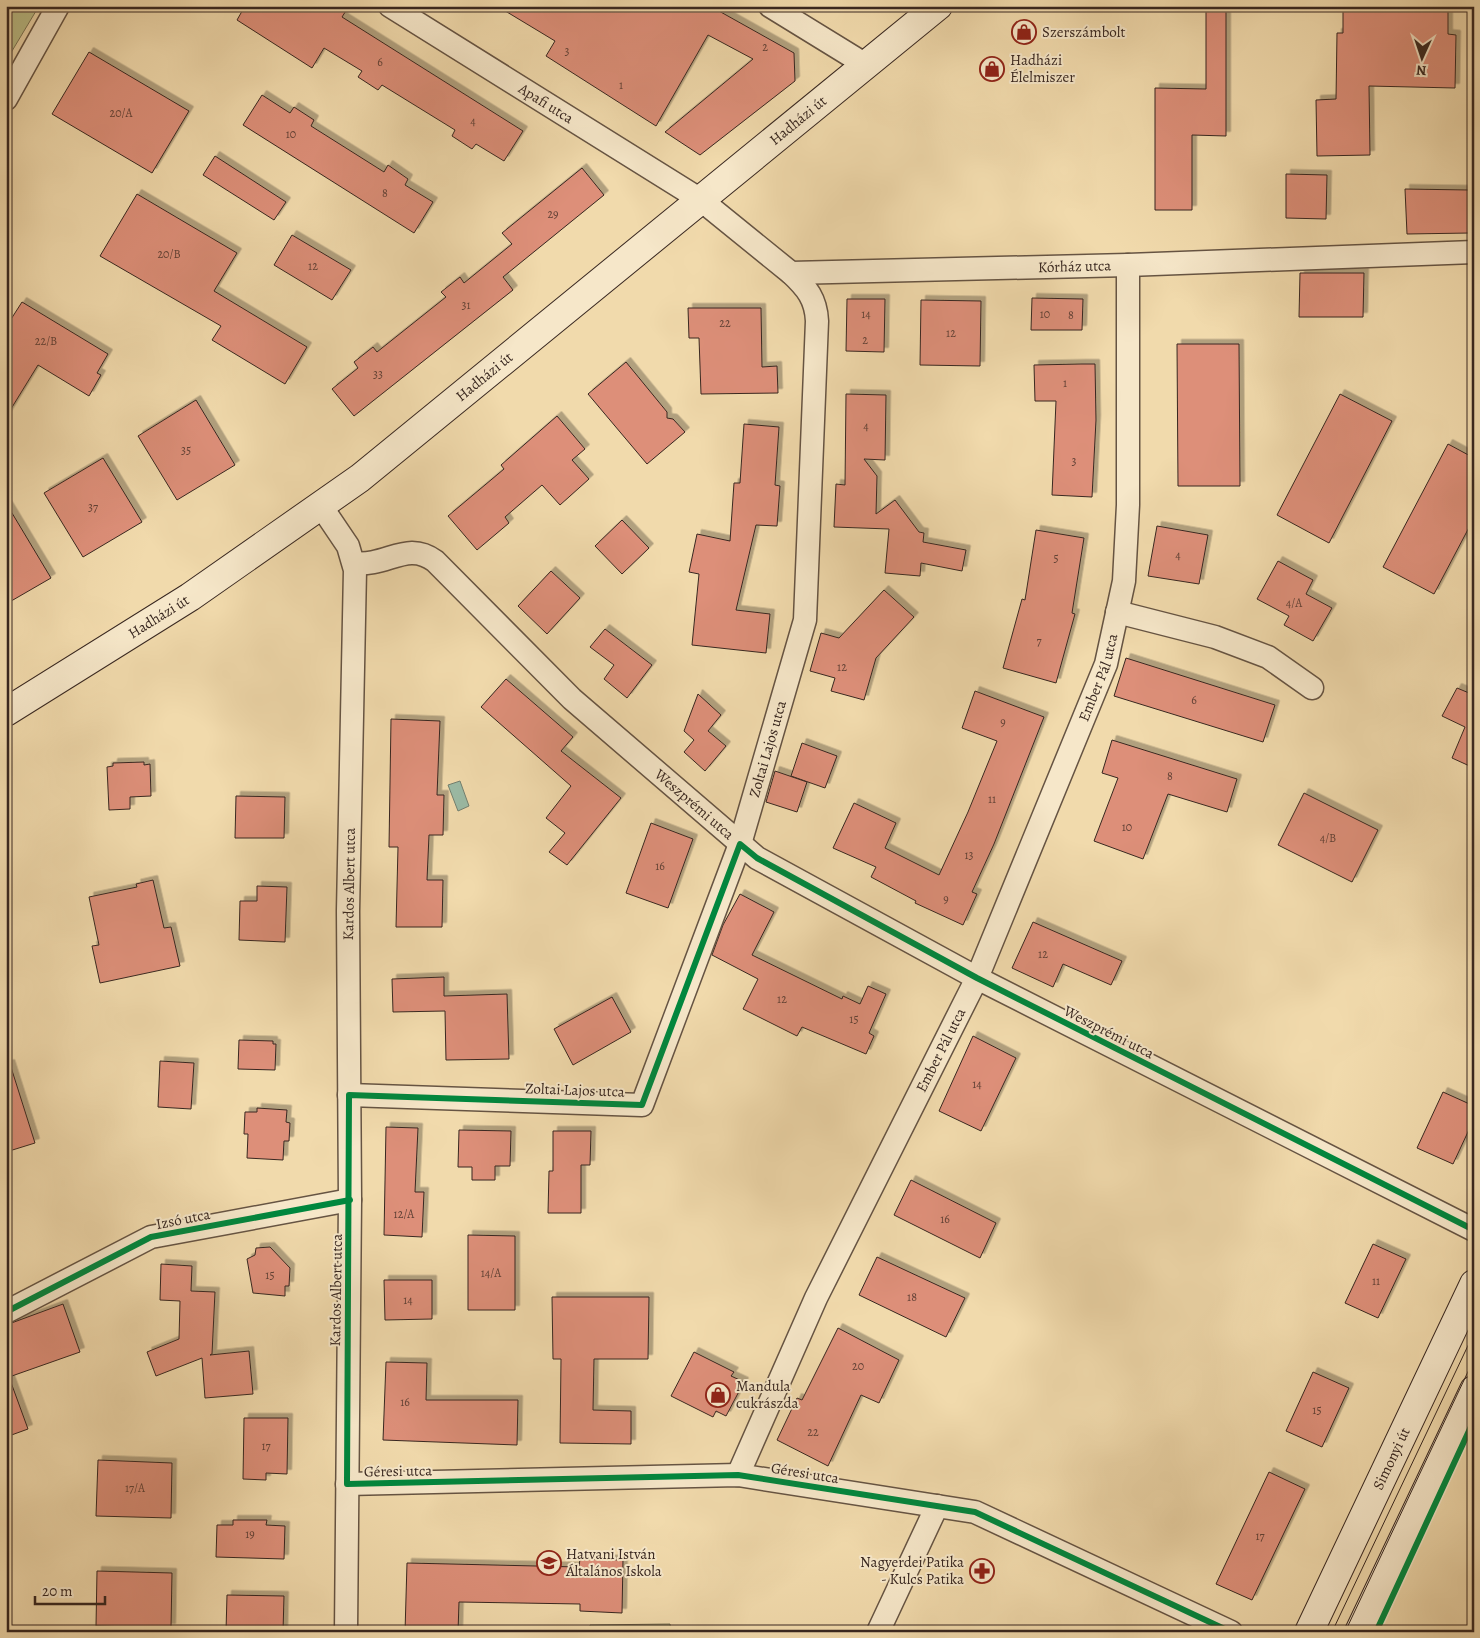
<svg xmlns="http://www.w3.org/2000/svg" width="1480" height="1638" viewBox="0 0 1480 1638" font-family="Alegreya,serif">
<style>
.green{fill:#bcbf88;stroke:#7a7354}
.water{fill:#9bbba6;stroke:#738070}
.building{fill:#dd8f79;stroke:#382720;filter:url(#shadow)}
.lines{fill:none;stroke-linecap:round;stroke-linejoin:round}
.street-casing{stroke:#665443;stroke-width:25}
.secondary-casing{stroke:#382720;stroke-width:30}
.street{stroke:#f6e7c9;stroke-width:22}
.secondary{stroke:#f6e7c9;stroke-width:28}
.tram{stroke:#382720;stroke-width:1}
.cycleway-casing{stroke:#f6e7c9;stroke-width:9}
.cycleway{stroke:#00873e;stroke-width:6}
.labels{text-anchor:middle;stroke-width:4;stroke-linejoin:round;paint-order:stroke}
.number-label{font-size:12px;fill:#614136}
.poi-label{font-size:15px;fill:#382720;stroke:#f6e7c9;text-anchor:start}
.street-label{font-size:15px;fill:#382720;stroke:#f6e7c9}
</style>
<defs>
<filter id="shadow"><feDropShadow dx="4.5" dy="-4.5" stdDeviation="0" flood-color="#0004"/></filter>
</defs>
<rect width="100%" height="100%" fill="#f1daac"/>
<filter id="stains"><feTurbulence type="fractalNoise" baseFrequency=".004" numOctaves="4"/><feColorMatrix values="0 0 0 0 .2 0 0 0 0 .09 0 0 0 0 .02 0 0 0 .5 -.17"/></filter>
<radialGradient id="worn" r=".72"><stop offset=".6" stop-color="#630" stop-opacity="0"/><stop offset="1" stop-color="#630" stop-opacity=".3"/></radialGradient>
<g class="green">
<path d="M 6,6 L 39,6 L 6,61 Z"/>
<path d="M 670,1624 L 671,1632 L 590,1632 L 590,1625 Z"/>
</g>
<path class="water" d="M 460,781 L 469,806 L 458,811 L 448,785 Z"/>
<g class="building">
<path d="M 245,6 L 349,6 L 342,17 L 523,131 L 504,161 L 476,144 L 472,149 L 452,136 L 455,130 L 382,85 L 378,90 L 358,77 L 362,71 L 324,48 L 312,68 L 237,20 Z"/>
<path d="M 497,6 L 710,6 L 794,53 L 795,81 L 700,155 L 665,132 L 753,59 L 708,35 L 656,126 L 546,56 L 555,41 Z"/>
<path d="M 1206,6 L 1226,6 L 1226,136 L 1192,135 L 1192,210 L 1155,210 L 1155,88 L 1206,89 Z"/>
<path d="M 1343,6 L 1448,6 L 1448,34 L 1456,35 L 1455,88 L 1369,86 L 1370,155 L 1317,156 L 1316,100 L 1336,99 L 1337,33 L 1343,33 Z"/>
<path d="M 89,52 L 189,111 L 152,173 L 52,114 Z"/>
<path d="M 262,95 L 290,113 L 294,107 L 314,120 L 311,126 L 384,172 L 388,165 L 408,179 L 405,185 L 433,202 L 414,233 L 243,125 Z"/>
<path d="M 215,156 L 286,202 L 274,220 L 203,175 Z"/>
<path d="M 582,168 L 604,195 L 503,277 L 513,290 L 354,416 L 332,389 L 358,368 L 354,362 L 373,347 L 377,352 L 446,297 L 441,292 L 460,277 L 464,283 L 512,244 L 502,233 Z"/>
<path d="M 1286,174 L 1327,175 L 1326,219 L 1286,218 Z"/>
<path d="M 1405,189 L 1469,190 L 1470,233 L 1407,234 Z"/>
<path d="M 137,194 L 237,253 L 214,291 L 307,347 L 285,384 L 212,340 L 221,326 L 100,256 Z"/>
<path d="M 292,235 L 351,270 L 332,300 L 274,265 Z"/>
<path d="M 1300,273 L 1364,273 L 1363,317 L 1299,317 Z"/>
<path d="M 1032,298 L 1083,299 L 1082,330 L 1031,330 Z"/>
<path d="M 847,299 L 885,299 L 884,352 L 846,351 Z"/>
<path d="M 921,300 L 981,301 L 980,366 L 920,365 Z"/>
<path d="M 22,302 L 108,354 L 97,373 L 101,375 L 89,396 L 38,365 L 6,417 L 6,327 Z"/>
<path d="M 688,308 L 761,308 L 762,367 L 777,366 L 778,393 L 701,394 L 699,338 L 689,338 Z"/>
<path d="M 1177,344 L 1239,344 L 1240,486 L 1178,486 Z"/>
<path d="M 626,362 L 667,412 L 667,418 L 673,419 L 685,432 L 647,464 L 588,394 Z"/>
<path d="M 1081,364 L 1095,364 L 1096,420 L 1092,497 L 1052,495 L 1056,401 L 1035,401 L 1034,365 Z"/>
<path d="M 846,394 L 886,395 L 885,460 L 864,459 L 877,476 L 876,514 L 895,500 L 919,532 L 924,533 L 923,542 L 966,550 L 962,571 L 921,563 L 920,576 L 885,573 L 889,529 L 834,527 L 836,484 L 845,485 Z"/>
<path d="M 1340,394 L 1392,421 L 1329,543 L 1277,515 Z"/>
<path d="M 196,400 L 235,465 L 177,500 L 138,436 Z"/>
<path d="M 557,416 L 585,449 L 572,460 L 589,479 L 560,505 L 542,485 L 505,517 L 509,523 L 477,550 L 448,516 L 504,469 L 501,465 Z"/>
<path d="M 744,424 L 779,427 L 775,485 L 780,486 L 777,526 L 756,525 L 736,610 L 770,614 L 766,653 L 692,645 L 699,574 L 689,572 L 697,534 L 730,541 L 734,483 L 740,483 Z"/>
<path d="M 1448,444 L 1474,458 L 1474,518 L 1434,594 L 1383,567 Z"/>
<path d="M 103,458 L 142,522 L 83,557 L 44,493 Z"/>
<path d="M 6,503 L 51,578 L 6,604 Z"/>
<path d="M 622,520 L 649,548 L 622,574 L 595,546 Z"/>
<path d="M 1157,526 L 1208,535 L 1199,584 L 1148,576 Z"/>
<path d="M 1036,530 L 1084,538 L 1072,613 L 1075,614 L 1056,683 L 1003,668 L 1022,599 L 1025,600 Z"/>
<path d="M 1278,561 L 1313,580 L 1306,594 L 1332,608 L 1313,641 L 1284,625 L 1289,616 L 1257,599 Z"/>
<path d="M 551,571 L 580,598 L 547,634 L 518,606 Z"/>
<path d="M 884,590 L 914,617 L 876,658 L 864,700 L 831,691 L 835,678 L 810,671 L 821,633 L 839,638 Z"/>
<path d="M 605,629 L 652,665 L 627,698 L 604,679 L 614,665 L 590,647 Z"/>
<path d="M 1126,658 L 1275,705 L 1263,742 L 1114,696 Z"/>
<path d="M 506,679 L 573,737 L 561,751 L 621,798 L 567,865 L 549,852 L 565,833 L 546,818 L 571,786 L 481,707 Z"/>
<path d="M 1457,688 L 1474,695 L 1474,768 L 1452,758 L 1465,727 L 1442,716 Z"/>
<path d="M 975,691 L 1044,717 L 994,844 L 972,892 L 977,894 L 963,925 L 915,903 L 916,901 L 871,877 L 876,867 L 833,848 L 854,803 L 896,823 L 885,848 L 939,875 L 968,812 L 997,741 L 962,728 Z"/>
<path d="M 698,694 L 721,715 L 708,731 L 726,746 L 705,771 L 684,752 L 694,740 L 684,731 Z"/>
<path d="M 391,719 L 440,721 L 437,795 L 444,795 L 443,835 L 429,835 L 427,880 L 443,880 L 442,927 L 396,927 L 398,847 L 389,847 Z"/>
<path d="M 1112,740 L 1237,779 L 1227,812 L 1168,794 L 1143,859 L 1094,841 L 1118,778 L 1102,773 Z"/>
<path d="M 802,743 L 837,756 L 825,788 L 791,776 Z"/>
<path d="M 144,762 L 144,765 L 150,764 L 151,796 L 130,797 L 130,809 L 109,810 L 107,767 L 113,766 L 113,763 Z"/>
<path d="M 775,771 L 807,782 L 797,812 L 766,802 Z"/>
<path d="M 1304,793 L 1378,830 L 1352,882 L 1278,845 Z"/>
<path d="M 236,796 L 285,797 L 284,838 L 235,838 Z"/>
<path d="M 651,823 L 693,839 L 668,908 L 626,893 Z"/>
<path d="M 153,880 L 164,928 L 171,927 L 180,966 L 100,983 L 92,946 L 99,945 L 89,897 L 137,887 L 136,884 Z"/>
<path d="M 257,886 L 287,887 L 285,942 L 239,940 L 240,901 L 257,901 Z"/>
<path d="M 740,894 L 774,912 L 752,955 L 842,999 L 843,996 L 860,1004 L 868,986 L 886,994 L 869,1033 L 874,1036 L 866,1054 L 802,1027 L 797,1036 L 743,1009 L 758,979 L 712,955 L 723,925 Z"/>
<path d="M 1033,922 L 1122,961 L 1111,985 L 1063,964 L 1053,987 L 1012,968 Z"/>
<path d="M 444,977 L 444,996 L 507,994 L 509,1059 L 446,1060 L 445,1011 L 393,1012 L 392,979 Z"/>
<path d="M 612,997 L 631,1032 L 573,1065 L 554,1029 Z"/>
<path d="M 973,1036 L 1016,1058 L 981,1131 L 939,1111 Z"/>
<path d="M 239,1040 L 273,1041 L 273,1044 L 276,1044 L 275,1070 L 238,1069 Z"/>
<path d="M 160,1061 L 194,1063 L 191,1109 L 158,1107 Z"/>
<path d="M 10,1064 L 35,1143 L 6,1152 L 6,1065 Z"/>
<path d="M 1443,1092 L 1474,1106 L 1474,1119 L 1453,1164 L 1417,1148 Z"/>
<path d="M 257,1108 L 287,1110 L 286,1122 L 290,1123 L 289,1141 L 284,1141 L 283,1160 L 247,1158 L 248,1134 L 244,1134 L 245,1112 L 257,1112 Z"/>
<path d="M 386,1127 L 418,1128 L 415,1192 L 424,1192 L 422,1237 L 384,1235 Z"/>
<path d="M 459,1130 L 511,1131 L 510,1166 L 495,1166 L 495,1180 L 472,1180 L 472,1167 L 458,1167 Z"/>
<path d="M 553,1131 L 591,1131 L 590,1165 L 581,1165 L 581,1213 L 548,1213 L 549,1171 L 553,1171 Z"/>
<path d="M 911,1180 L 996,1223 L 980,1258 L 894,1215 Z"/>
<path d="M 468,1235 L 515,1236 L 515,1310 L 468,1310 Z"/>
<path d="M 1373,1244 L 1406,1259 L 1378,1318 L 1345,1303 Z"/>
<path d="M 270,1247 L 290,1268 L 289,1286 L 285,1286 L 285,1296 L 253,1293 L 247,1259 L 255,1255 L 256,1248 Z"/>
<path d="M 877,1257 L 965,1298 L 946,1337 L 859,1295 Z"/>
<path d="M 161,1264 L 192,1266 L 191,1291 L 215,1292 L 212,1354 L 210,1355 L 249,1351 L 253,1394 L 205,1398 L 202,1358 L 156,1376 L 147,1352 L 179,1339 L 180,1301 L 160,1300 Z"/>
<path d="M 384,1280 L 432,1280 L 432,1319 L 385,1320 Z"/>
<path d="M 552,1297 L 649,1297 L 648,1359 L 594,1359 L 593,1410 L 631,1411 L 631,1444 L 560,1443 L 561,1359 L 553,1359 Z"/>
<path d="M 63,1304 L 80,1352 L 9,1377 L 28,1429 L 6,1437 L 6,1325 Z"/>
<path d="M 838,1328 L 899,1360 L 879,1403 L 861,1395 L 828,1466 L 777,1440 L 797,1398 L 802,1400 Z"/>
<path d="M 694,1352 L 734,1372 L 731,1376 L 744,1382 L 726,1416 L 716,1411 L 713,1417 L 671,1396 Z"/>
<path d="M 386,1362 L 427,1363 L 426,1400 L 518,1400 L 517,1445 L 383,1440 Z"/>
<path d="M 1313,1372 L 1349,1388 L 1322,1447 L 1286,1431 Z"/>
<path d="M 244,1418 L 288,1418 L 287,1474 L 266,1473 L 266,1480 L 243,1479 Z"/>
<path d="M 98,1460 L 172,1463 L 171,1518 L 96,1516 Z"/>
<path d="M 1269,1472 L 1305,1489 L 1252,1600 L 1216,1584 Z"/>
<path d="M 233,1520 L 267,1520 L 266,1525 L 285,1526 L 284,1559 L 216,1557 L 217,1525 L 233,1525 Z"/>
<path d="M 580,1559 L 623,1560 L 622,1613 L 580,1611 L 580,1604 L 459,1602 L 458,1632 L 405,1632 L 407,1563 L 579,1567 Z"/>
<path d="M 97,1571 L 172,1573 L 171,1628 L 96,1626 Z"/>
<path d="M 227,1595 L 284,1596 L 283,1632 L 226,1631 Z"/>
</g>
<g class="lines">
<defs>
<g id="street">
<path id="s1" d="M 390,6 L 701,200 L 791,273 L 1128,265 L 1474,252"/>
<path d="M 770,6 L 866,65"/>
<path d="M 6,99 L 58,6"/>
<path d="M 321,506 L 348,546 L 355,570 L 348,911 L 350,1200 L 346,1632"/>
<path id="s2" d="M 354,563 C 387,567 407,540 435,561 L 572,699 L 757,858 L 977,978 L 1474,1230"/>
<path d="M 1117,612 L 1215,637 L 1268,657 L 1312,688"/>
<path id="s3" d="M 349,1095 L 642,1105 L 740,844 L 805,620 L 817,321 C 816,299 807,288 791,273"/>
<path d="M 6,1312 L 151,1237 L 350,1200"/>
<path id="s4" d="M 738,1475 L 816,1298 L 977,978 L 1106,664 L 1124,581 L 1128,505 L 1128,265"/>
<path d="M 347,1484 L 738,1475 L 975,1512 L 1231,1632"/>
<path d="M 878,1632 L 937,1506"/>
</g>
<g id="secondary">
<path id="s5" d="M 6,712 L 190,597 L 360,478 L 938,6"/>
<path id="s6" d="M 1309,1632 L 1474,1284"/>
<path d="M 1359,1632 L 1474,1390"/>
</g>
</defs>
<use href="#street" class="street-casing"/>
<use href="#secondary" class="secondary-casing"/>
<use href="#street" class="street"/>
<use href="#secondary" class="secondary"/>
<g class="tram">
<path d="M 1332,1632 L 1474,1333"/>
<path d="M 1345,1632 L 1474,1359"/>
</g>
<defs>
<g id="cycleway">
<path d="M 6,1312 L 151,1237 L 350,1200"/>
<path d="M 1231,1632 L 975,1512 L 738,1475 L 347,1484 L 349,1095 L 642,1105 L 740,844 L 757,858 L 977,978 L 1474,1230"/>
<path d="M 1376,1632 L 1474,1420"/>
</g>
</defs>
<use href="#cycleway" class="cycleway-casing"/>
<use href="#cycleway" class="cycleway"/>
</g>
<defs>
<symbol id="shop-ring" viewBox="-11 -11 22 22"><circle r="9.5" fill="#f6e7c9" stroke="#8f2418" stroke-width="1.5"/><path d="M-5-2.5h2.3a2.7 3.5 0 0 1 5.4 0H5L5.5 6h-11ZM-1.5-2.5h3a1.5 2.3 0 0 0-3 0Z" fill="#8f2418"/></symbol>
<symbol id="school-ring" viewBox="-11 -11 22 22"><circle r="9.5" fill="#f6e7c9" stroke="#8f2418" stroke-width="1.5"/><path d="M0-5L7-2L0 1L-7-2ZM-4 1L0 2.5L4 1V4Q0 6-4 4Z" fill="#8f2418"/></symbol>
<symbol id="pharmacy-ring" viewBox="-11 -11 22 22"><circle r="9.5" fill="#f6e7c9" stroke="#8f2418" stroke-width="1.5"/><path d="M-2-6h4v4h4v4h-4v4h-4v-4h-4v-4h4Z" fill="#8f2418"/></symbol>
</defs>
<g fill-rule="evenodd">
<use href="#shop-ring" x="1010" y="18" width="28" height="28"/>
<use href="#shop-ring" x="978" y="55" width="28" height="28"/>
<use href="#shop-ring" x="704" y="1381" width="28" height="28"/>
<use href="#school-ring" x="535" y="1549" width="28" height="28"/>
<use href="#pharmacy-ring" x="968" y="1557" width="28" height="28"/>
</g>
<g class="labels">
<g class="number-label">
<text x="765" y="51">2</text>
<text x="567" y="55">3</text>
<text x="380" y="66">6</text>
<text x="621" y="89">1</text>
<text x="121" y="117">20/A</text>
<text x="473" y="125">4</text>
<text x="291" y="138">10</text>
<text x="385" y="197">8</text>
<text x="553" y="218">29</text>
<text x="169" y="258">20/B</text>
<text x="313" y="270">12</text>
<text x="466" y="309">31</text>
<text x="866" y="318">14</text>
<text x="1045" y="318">10</text>
<text x="1071" y="319">8</text>
<text x="725" y="327">22</text>
<text x="951" y="337">12</text>
<text x="865" y="344">2</text>
<text x="46" y="345">22/B</text>
<text x="378" y="378">33</text>
<text x="1065" y="387">1</text>
<text x="866" y="430">4</text>
<text x="186" y="454">35</text>
<text x="1074" y="465">3</text>
<text x="93" y="511">37</text>
<text x="1178" y="559">4</text>
<text x="1056" y="562">5</text>
<text x="1294" y="607">4/A</text>
<text x="1039" y="645">7</text>
<text x="842" y="671">12</text>
<text x="1194" y="704">6</text>
<text x="1003" y="726">9</text>
<text x="1170" y="780">8</text>
<text x="992" y="803">11</text>
<text x="1127" y="831">10</text>
<text x="1328" y="842">4/B</text>
<text x="969" y="859">13</text>
<text x="660" y="870">16</text>
<text x="946" y="903">9</text>
<text x="1043" y="958">12</text>
<text x="782" y="1003">12</text>
<text x="854" y="1023">15</text>
<text x="977" y="1088">14</text>
<text x="404" y="1218">12/A</text>
<text x="945" y="1223">16</text>
<text x="491" y="1277">14/A</text>
<text x="270" y="1279">15</text>
<text x="1376" y="1285">11</text>
<text x="912" y="1301">18</text>
<text x="408" y="1304">14</text>
<text x="858" y="1370">20</text>
<text x="405" y="1406">16</text>
<text x="1317" y="1414">15</text>
<text x="813" y="1436">22</text>
<text x="266" y="1450">17</text>
<text x="135" y="1492">17/A</text>
<text x="250" y="1538">19</text>
<text x="1260" y="1540">17</text>
</g>
<g class="poi-label">
<text x="1042" y="37">Szerszámbolt</text>
<text x="1010" y="65">Hadházi<tspan x="1010" dy="17">Élelmiszer</tspan></text>
<text x="736" y="1391">Mandula<tspan x="736" dy="17">cukrászda</tspan></text>
<text x="566" y="1559">Hatvani István<tspan x="566" dy="17">Általános Iskola</tspan></text>
<text x="964" y="1567" text-anchor="end">Nagyerdei Patika<tspan x="964" dy="17">- Kulcs Patika</tspan></text>
</g>
<g class="street-label">
<text dy="5" stroke="none"><textPath href="#s1" startOffset="184">Apafi utca</textPath></text>
<text dy="5" stroke="none"><textPath href="#s5" startOffset="990">Hadházi út</textPath></text>
<text dy="5" stroke="none"><textPath href="#s1" startOffset="766">Kórház utca</textPath></text>
<text dy="5" stroke="none"><textPath href="#s5" startOffset="585">Hadházi út</textPath></text>
<text dy="5" stroke="none"><textPath href="#s5" startOffset="180">Hadházi út</textPath></text>
<text dy="5" stroke="none"><textPath href="#s4" startOffset="876">Ember Pál utca</textPath></text>
<text dy="5" stroke="none"><textPath href="#s3" startOffset="671">Zoltai Lajos utca</textPath></text>
<text dy="5" stroke="none"><textPath href="#s2" startOffset="440">Weszprémi utca</textPath></text>
<text transform="translate(349 884) rotate(-89)" y="5">Kardos Albert utca</text>
<text transform="translate(1109 1032) rotate(27)" y="5">Weszprémi utca</text>
<text dy="5" stroke="none"><textPath href="#s4" startOffset="471">Ember Pál utca</textPath></text>
<text transform="translate(575 1090) rotate(2)" y="5">Zoltai Lajos utca</text>
<text transform="translate(183 1219) rotate(-11)" y="5">Izsó utca</text>
<text transform="translate(336 1290) rotate(-89)" y="5">Kardos Albert utca</text>
<text dy="5" stroke="none"><textPath href="#s6" startOffset="192">Simonyi út</textPath></text>
<text transform="translate(398 1471) rotate(-1)" y="5">Géresi utca</text>
<text transform="translate(805 1473) rotate(9)" y="5">Géresi utca</text>
</g>
</g>
<rect width="1480" height="1638" fill="none" stroke="#f1daac" stroke-width="25"/>
<rect x="8" y="8" width="1465" height="1623" fill="none" stroke="#382720" stroke-width="2.5"/>
<rect x="12" y="12" width="1455" height="1613" fill="none" stroke="#382720"/>
<g transform="translate(1422 58) rotate(183)" stroke="#f6e7c9" stroke-width="4" paint-order="stroke">
<path d="M0-4L9 19L0 12L-9 19Z" fill="#382720"/>
<text y="-8" font-size="14" font-weight="bold" text-anchor="middle" fill="#382720">N</text>
</g>
<path d="M35 1596v8h70v-8" fill="none" stroke="#382720" stroke-width="2.5"/>
<text x="42" y="1596" font-size="15" fill="#382720" stroke="#f6e7c9" stroke-width="4" paint-order="stroke">20 m</text>
<rect width="100%" height="100%" filter="url(#stains)"/>
<rect width="100%" height="100%" fill="url(#worn)"/>
</svg>
